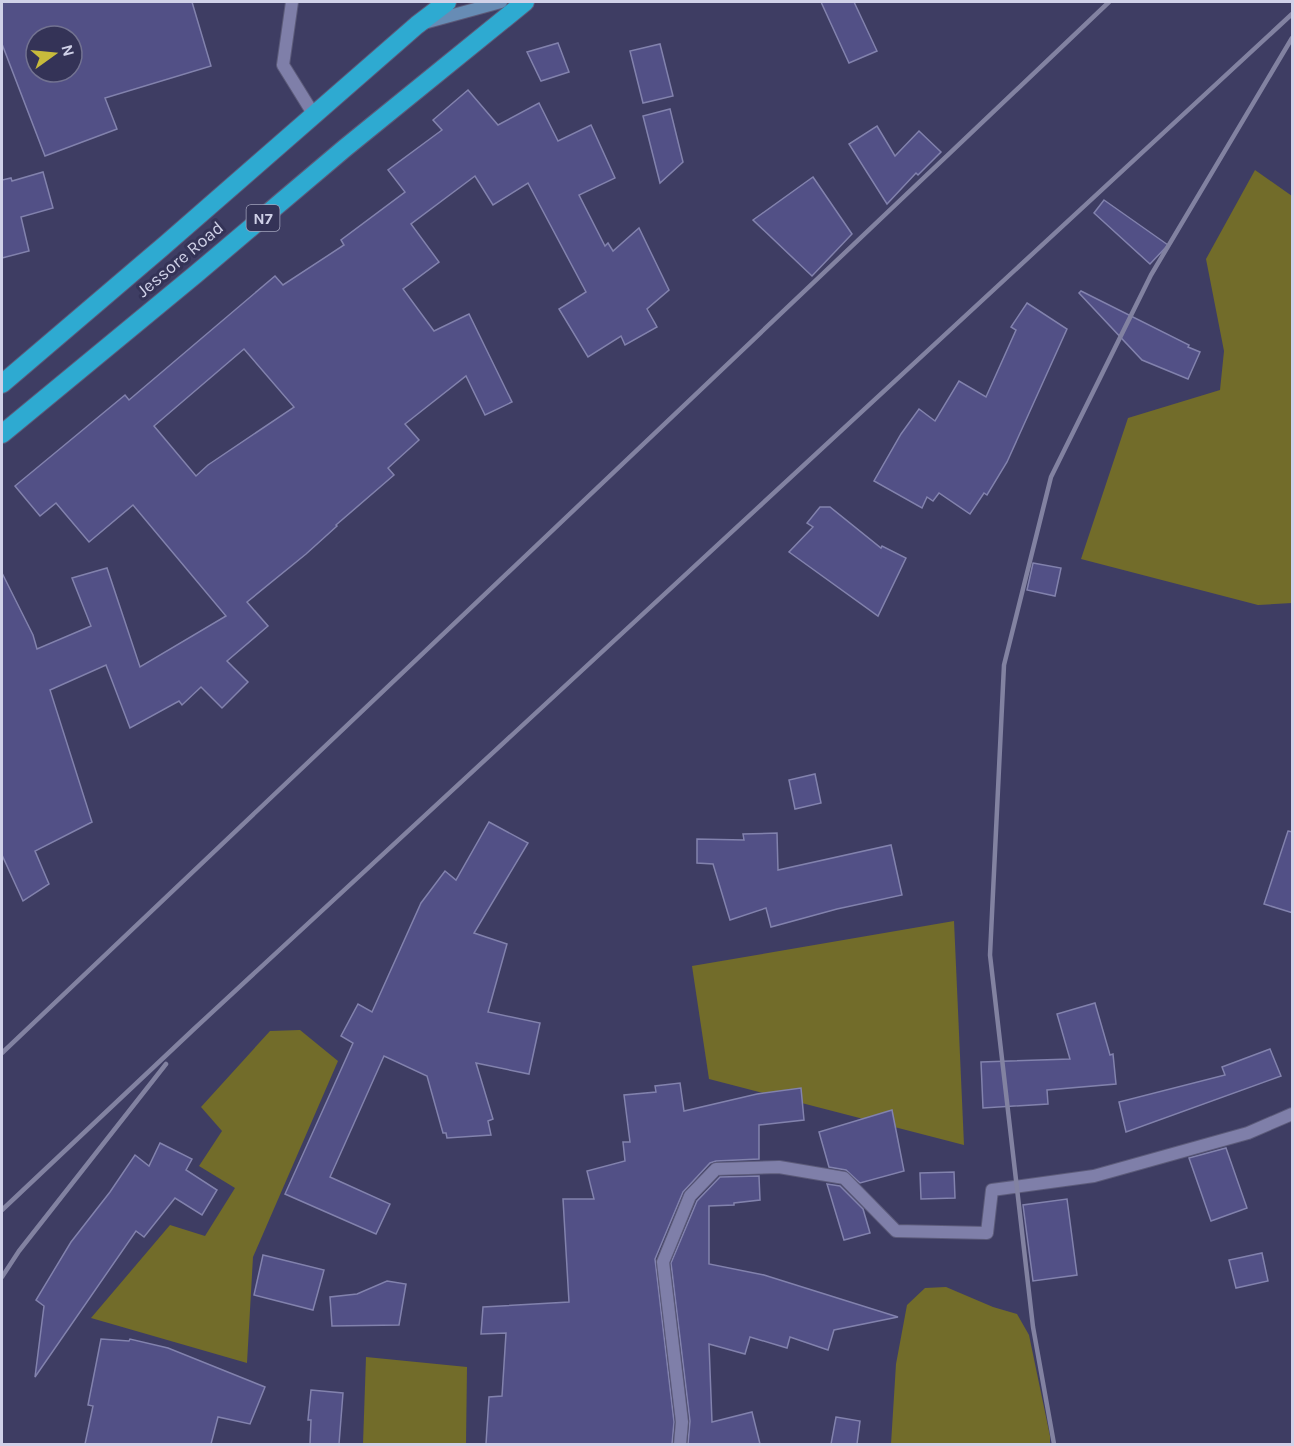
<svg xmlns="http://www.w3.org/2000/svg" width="1294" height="1446" viewBox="0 0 1294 1446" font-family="Karla,sans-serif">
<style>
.water{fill:#726c2a}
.building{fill:#525086;stroke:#8282ad;stroke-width:1.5;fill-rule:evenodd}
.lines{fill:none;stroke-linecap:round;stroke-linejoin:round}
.street-casing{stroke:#5c5b7a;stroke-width:14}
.secondary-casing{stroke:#5c5b7a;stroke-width:14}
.highway-casing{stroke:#5c5b7a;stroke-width:20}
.street{stroke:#7f7fa9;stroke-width:12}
.secondary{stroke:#678cb5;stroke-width:12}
.highway{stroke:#2eaad1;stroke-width:18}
.rail{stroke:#8282a1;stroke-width:4.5}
.labels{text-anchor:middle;stroke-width:6;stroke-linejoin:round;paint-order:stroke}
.shield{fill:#343357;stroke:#a1a2bc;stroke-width:1.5}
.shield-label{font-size:16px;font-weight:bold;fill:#d0d1e8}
.street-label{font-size:18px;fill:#d0d1e8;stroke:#343357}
</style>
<rect width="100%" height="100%" fill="#3e3d63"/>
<g class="water">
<path d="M 1255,170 L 1292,196 L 1292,603 L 1258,605 L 1081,559 L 1128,418 L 1220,390 L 1224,351 L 1206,259 Z"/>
<path d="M 954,921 L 964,1145 L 709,1079 L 692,966 Z"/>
<path d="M 300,1030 L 338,1061 L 253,1257 L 247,1363 L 91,1318 L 170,1225 L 205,1236 L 235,1188 L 199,1166 L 222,1131 L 201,1107 L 270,1031 Z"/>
<path d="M 946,1287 L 993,1307 L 1017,1314 L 1029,1335 L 1050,1436 L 1050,1444 L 891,1444 L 896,1364 L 907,1305 L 925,1288 Z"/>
<path d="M 366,1357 L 467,1367 L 466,1444 L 363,1444 Z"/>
</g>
<g class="building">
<path d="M 2,2 L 192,2 L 211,66 L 105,98 L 117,129 L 45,156 L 2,44 ZM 36,36 L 72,36 L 72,72 L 36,72 Z"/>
<path d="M 821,2 L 854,2 L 877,51 L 849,63 Z"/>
<path d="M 558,43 L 569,72 L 541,81 L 527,52 Z"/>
<path d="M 660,44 L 673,96 L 643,103 L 630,51 Z"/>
<path d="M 468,90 L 498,125 L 539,103 L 558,141 L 591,125 L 615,178 L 579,195 L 605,246 L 608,243 L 613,251 L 639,228 L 669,290 L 647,309 L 657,327 L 625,345 L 621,336 L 588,357 L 559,309 L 586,292 L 528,183 L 493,205 L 475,176 L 411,224 L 439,262 L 403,289 L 434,331 L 469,314 L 512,402 L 485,415 L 466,376 L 405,424 L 419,440 L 388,468 L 394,475 L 336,525 L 337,526 L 306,554 L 247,602 L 268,626 L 227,661 L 248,682 L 222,708 L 201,687 L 182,705 L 179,701 L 130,728 L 106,665 L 50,690 L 92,822 L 35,851 L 49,884 L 23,901 L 2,855 L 2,573 L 33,635 L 37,649 L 91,626 L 72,578 L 107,568 L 140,667 L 226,616 L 133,505 L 89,542 L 56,503 L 40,516 L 15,486 L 125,395 L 129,400 L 275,276 L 283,285 L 344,245 L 341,240 L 405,192 L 388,170 L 442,130 L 433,120 ZM 244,349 L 294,407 L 208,465 L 196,476 L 154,426 Z"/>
<path d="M 670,109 L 683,162 L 660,183 L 643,116 Z"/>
<path d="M 877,126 L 895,156 L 919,131 L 941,152 L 918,175 L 916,173 L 887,204 L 849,144 Z"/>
<path d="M 43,172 L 53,208 L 21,217 L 29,251 L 2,258 L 2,180 L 11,178 L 12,181 Z"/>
<path d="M 813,177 L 852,234 L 812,276 L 753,220 Z"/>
<path d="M 1104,200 L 1168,245 L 1150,264 L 1094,213 Z"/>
<path d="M 1081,291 L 1189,345 L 1188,347 L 1200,352 L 1188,379 L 1142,360 L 1079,293 Z"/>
<path d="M 1027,303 L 1067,329 L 1007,462 L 987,495 L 984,493 L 970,514 L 939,493 L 933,501 L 927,497 L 922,508 L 874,481 L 901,434 L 919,409 L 935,421 L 959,381 L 986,397 L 1016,330 L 1011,327 Z"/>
<path d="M 820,507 L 830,507 L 881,548 L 882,546 L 906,558 L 878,616 L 789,552 L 813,527 L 807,523 Z"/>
<path d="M 1033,563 L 1061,568 L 1055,596 L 1027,590 Z"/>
<path d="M 815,774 L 821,803 L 795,809 L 789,780 Z"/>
<path d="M 489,822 L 528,843 L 474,933 L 507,944 L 488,1012 L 540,1023 L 529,1074 L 476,1063 L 493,1119 L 488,1121 L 491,1135 L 447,1138 L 446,1133 L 443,1133 L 427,1076 L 384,1056 L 330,1177 L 390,1204 L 376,1234 L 285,1194 L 353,1043 L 341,1036 L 358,1004 L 372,1012 L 421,903 L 445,871 L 456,880 Z"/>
<path d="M 1288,831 L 1293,832 L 1293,913 L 1264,904 Z"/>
<path d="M 777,833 L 778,870 L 891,845 L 902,895 L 837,909 L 771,927 L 766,908 L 730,920 L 713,864 L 697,863 L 697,839 L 744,840 L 743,834 Z"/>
<path d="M 1095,1003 L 1110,1055 L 1113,1054 L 1116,1084 L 1047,1090 L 1048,1104 L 983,1108 L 981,1062 L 1070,1059 L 1057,1014 Z"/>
<path d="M 1270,1049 L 1281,1076 L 1126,1132 L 1119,1102 L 1225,1075 L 1222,1067 Z"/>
<path d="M 680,1083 L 684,1111 L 757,1094 L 801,1088 L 804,1120 L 759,1125 L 759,1159 L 716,1161 L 710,1163 L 683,1192 L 655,1259 L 674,1422 L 672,1444 L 486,1444 L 489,1397 L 502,1396 L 506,1333 L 481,1334 L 483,1307 L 569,1302 L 563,1199 L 594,1199 L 587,1171 L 625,1161 L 623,1142 L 630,1142 L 624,1095 L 656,1092 L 655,1086 Z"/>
<path d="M 892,1110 L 904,1171 L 860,1183 L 846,1170 L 829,1167 L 819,1132 Z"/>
<path d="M 160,1143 L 192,1159 L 186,1170 L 217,1190 L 202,1215 L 175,1198 L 144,1237 L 136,1231 L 35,1377 L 44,1306 L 36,1300 L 71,1242 L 110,1192 L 135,1155 L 149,1166 Z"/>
<path d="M 1226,1148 L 1247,1208 L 1211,1221 L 1189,1158 Z"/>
<path d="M 954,1172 L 955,1198 L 921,1199 L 920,1173 Z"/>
<path d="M 759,1176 L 760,1200 L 734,1203 L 734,1205 L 709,1206 L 709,1264 L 764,1275 L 898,1317 L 834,1330 L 828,1350 L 790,1337 L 787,1348 L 750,1337 L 745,1354 L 709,1344 L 712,1422 L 752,1412 L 760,1444 L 688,1444 L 690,1421 L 671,1263 L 697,1201 L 720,1177 Z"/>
<path d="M 827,1184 L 840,1186 L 863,1209 L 870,1233 L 844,1240 Z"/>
<path d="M 1067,1199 L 1077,1275 L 1033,1281 L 1023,1205 Z"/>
<path d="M 1262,1253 L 1268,1281 L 1236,1288 L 1229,1260 Z"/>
<path d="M 263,1255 L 324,1270 L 313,1310 L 254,1295 Z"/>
<path d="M 387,1281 L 406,1284 L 399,1325 L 332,1326 L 330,1297 L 357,1294 Z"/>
<path d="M 101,1339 L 129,1341 L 130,1339 L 168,1348 L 265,1387 L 250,1424 L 218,1417 L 211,1444 L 85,1444 L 93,1406 L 88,1405 Z"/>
<path d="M 311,1390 L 343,1393 L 339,1444 L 310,1444 L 311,1420 L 308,1420 Z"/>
<path d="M 836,1417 L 860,1421 L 857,1444 L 831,1444 Z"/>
</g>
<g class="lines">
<defs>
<g id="street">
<path d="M 292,2 L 283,65 L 314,115"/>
<path d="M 680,1444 L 682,1422 L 663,1262 L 690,1196 L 716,1169 L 779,1167 L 844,1178 L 896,1231 L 987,1233 L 992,1190 L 1094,1176 L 1248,1133 L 1292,1114"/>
</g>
<path id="secondary" d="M 424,23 L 501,2"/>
<g id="highway">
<path d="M 2,384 L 166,244 L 417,25 L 447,2"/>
<path d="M 2,434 L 196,274 L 345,148 L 525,2"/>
</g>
</defs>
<use href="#street" class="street-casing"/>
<use href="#secondary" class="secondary-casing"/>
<use href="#highway" class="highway-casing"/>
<use href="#street" class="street"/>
<use href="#secondary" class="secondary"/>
<use href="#highway" class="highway"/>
<g class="rail">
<path d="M 2,1053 L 1109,2"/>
<path d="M 2,1210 L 194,1029 L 1292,14"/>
<path d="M 2,1277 L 19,1251 L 166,1064"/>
<path d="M 1054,1444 L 1033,1327 L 990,955 L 1004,665 L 1051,477 L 1151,275 L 1292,38"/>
</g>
</g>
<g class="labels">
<rect class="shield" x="246.5" y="205" width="33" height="26" rx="4.5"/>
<g class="shield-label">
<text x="263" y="224">N7</text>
</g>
<g class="street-label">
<text transform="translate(180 259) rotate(-40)" y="6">Jessore Road</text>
</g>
</g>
<rect width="1294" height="1446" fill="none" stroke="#d0d1e8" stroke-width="6"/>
<g transform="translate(54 54) rotate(75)"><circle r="28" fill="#343357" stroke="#727291" stroke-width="1.5"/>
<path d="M0-4.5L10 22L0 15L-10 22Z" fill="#c7bb3c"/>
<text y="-9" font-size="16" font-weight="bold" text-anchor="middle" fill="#d0d1e8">N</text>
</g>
</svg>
